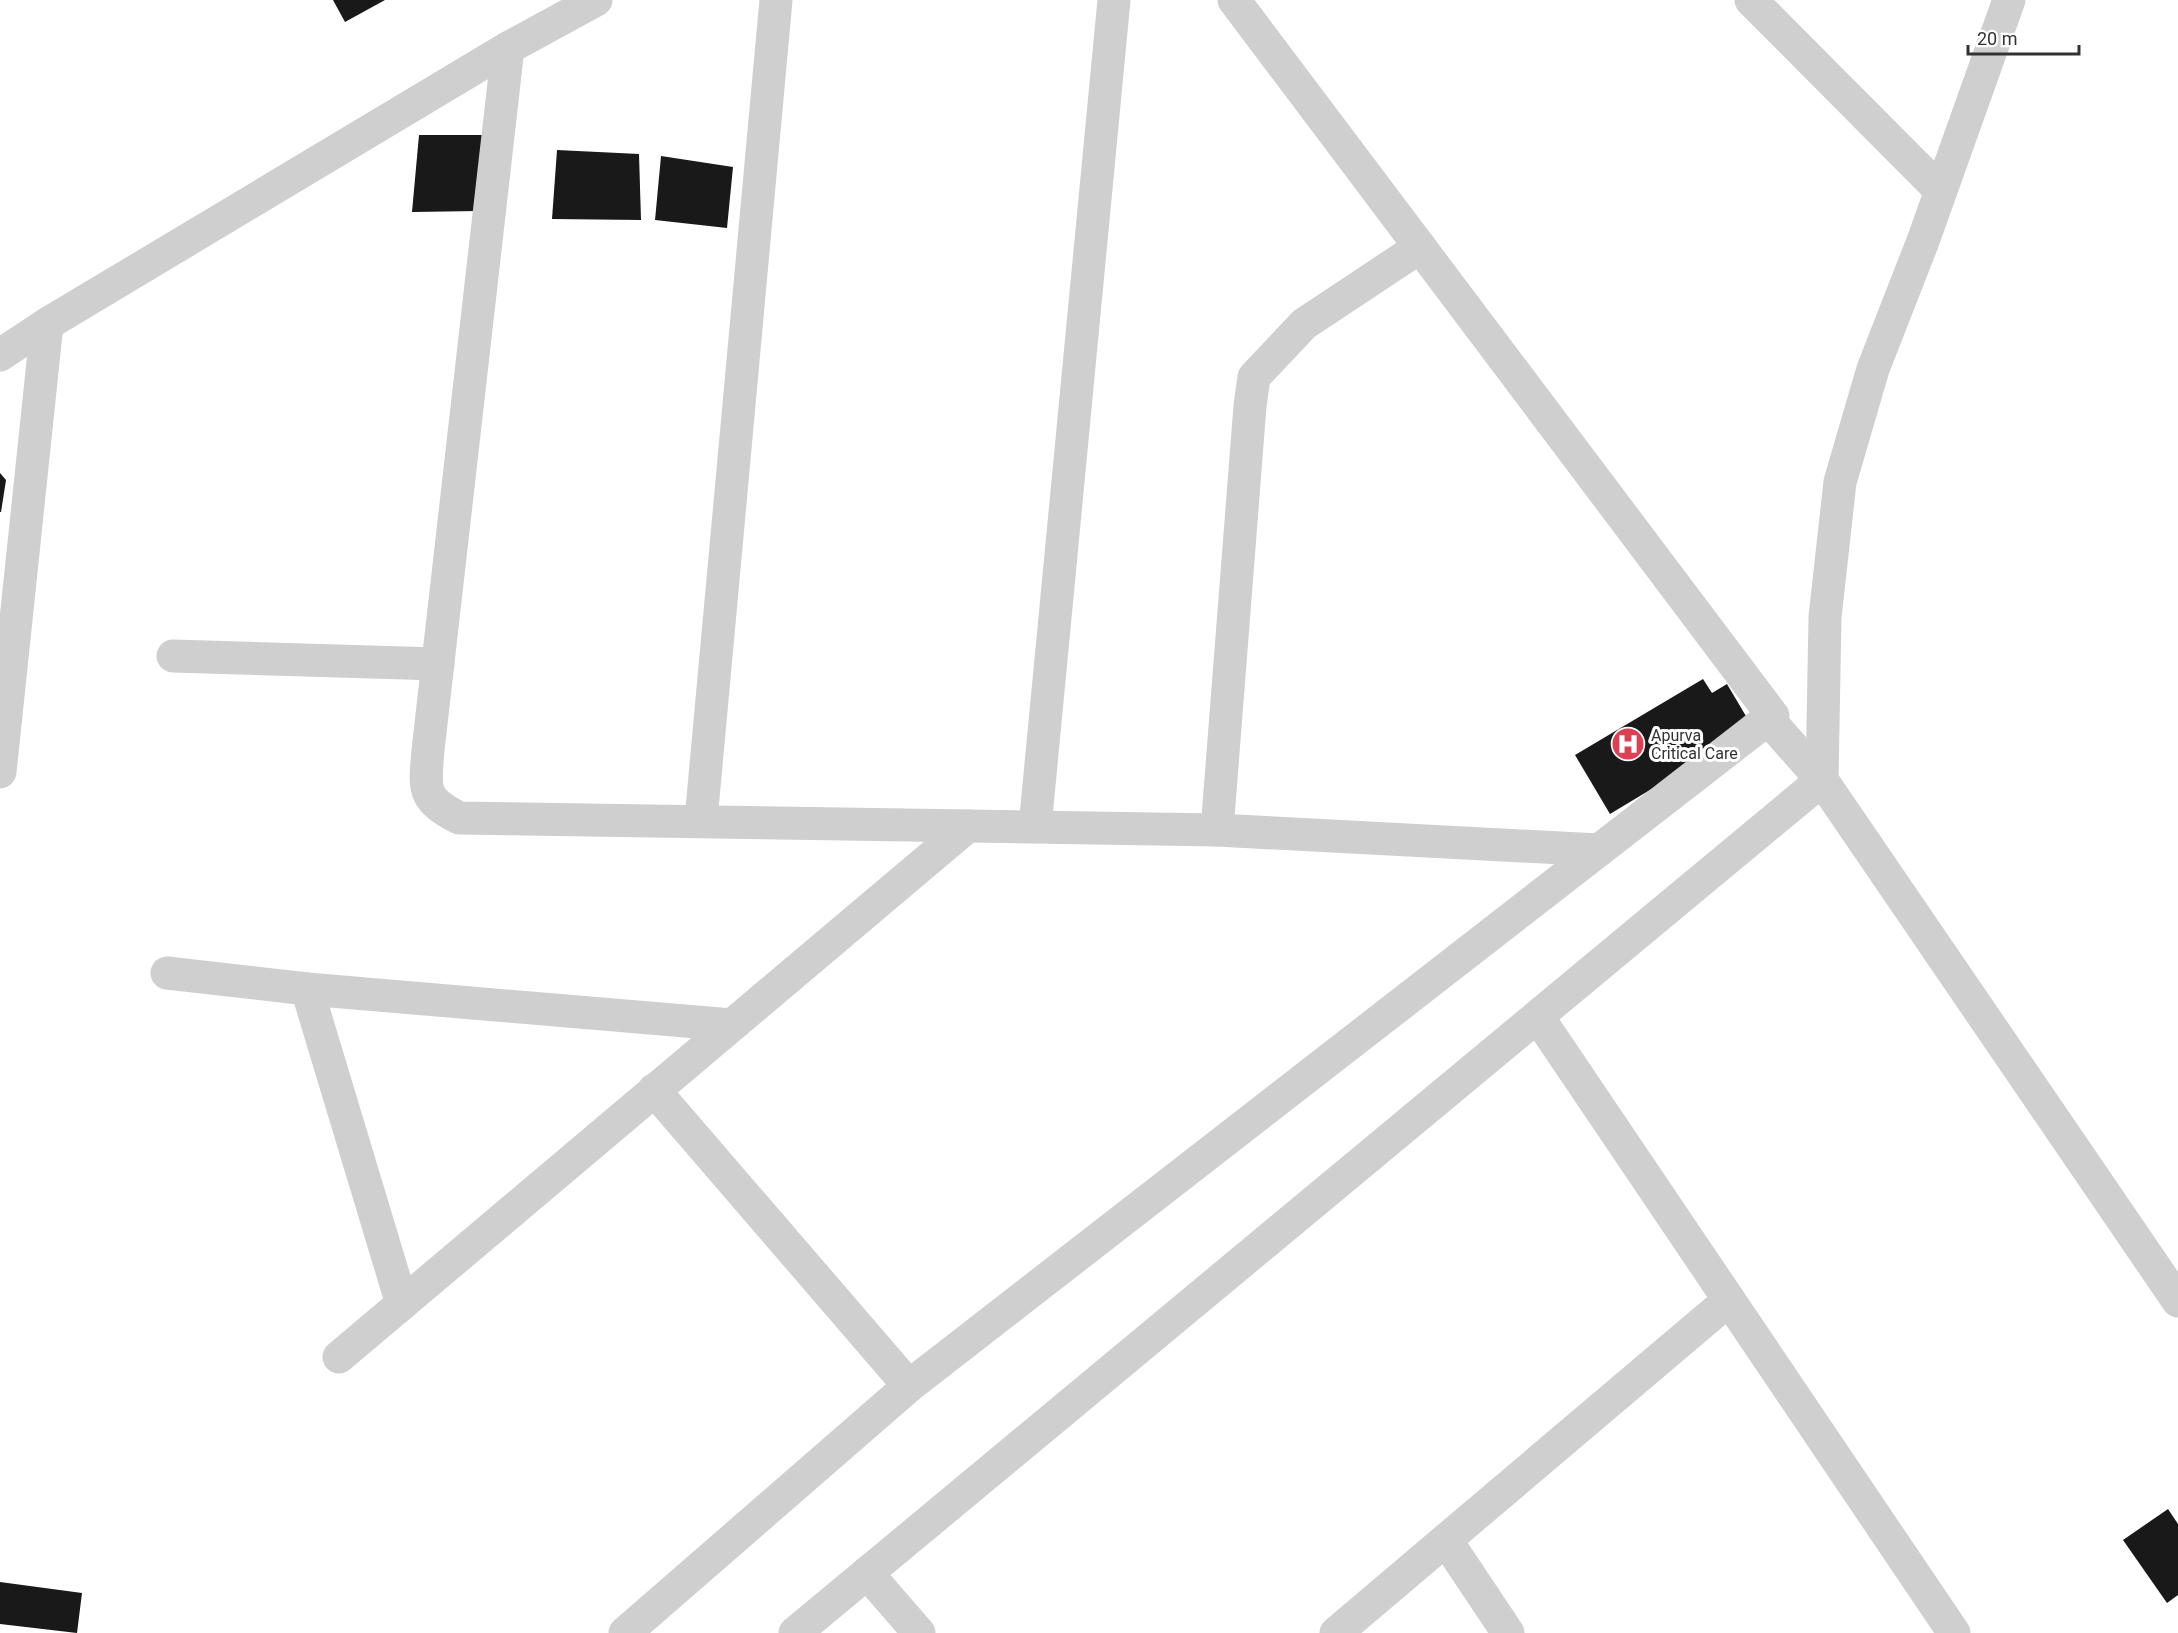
<svg xmlns="http://www.w3.org/2000/svg" width="2178" height="1633" viewBox="0 0 2178 1633" font-family="Roboto,sans-serif">
<style>
.building{fill:#191919}
.lines{fill:none;stroke-linecap:round;stroke-linejoin:round}
.street{stroke:#cfcfcf;stroke-width:33}
.labels{text-anchor:middle;stroke-width:6;stroke-linejoin:round;paint-order:stroke}
.poi-label{font-size:16px;fill:#323232;stroke:#fff;text-anchor:start}
</style>
<rect width="100%" height="100%" fill="#fff"/>
<g class="building">
<path d="M 333,0 L 385,0 L 345,22 Z"/>
<path d="M 419,135 L 485,135 L 479,211 L 412,212 Z"/>
<path d="M 557,150 L 639,154 L 641,220 L 552,219 Z"/>
<path d="M 661,156 L 733,167 L 727,228 L 655,220 Z"/>
<path d="M 0,473 L 6,480 L 1,512 L 0,512 Z"/>
<path d="M 1703,679 L 1712,693 L 1727,684 L 1753,728 L 1610,814 L 1575,755 Z"/>
<path d="M 2168,1509 L 2178,1524 L 2178,1595 L 2167,1603 L 2123,1540 Z"/>
<path d="M 0,1582 L 82,1593 L 77,1633 L 0,1624 Z"/>
</g>
<g class="lines">
<g class="street">
<path d="M 1234,0 L 1773,716 L 1768,719 L 1822,780 L 2178,1301"/>
<path d="M 1751,0 L 1940,190"/>
<path d="M 508,48 L 428,750 C 425,790 421,798 459,818 L 1217,830 L 1599,850"/>
<path d="M 0,355 L 47,324 L 508,48 L 596,0"/>
<path d="M 173,656 L 438,664"/>
<path d="M 0,772 L 47,324"/>
<path d="M 701,820 L 776,0"/>
<path d="M 1035,827 L 1114,0"/>
<path d="M 1217,830 L 1250,406 L 1254,377 L 1304,324 L 1420,247"/>
<path d="M 167,973 L 307,989 L 732,1025"/>
<path d="M 307,989 L 402,1304"/>
<path d="M 1538,1017 L 1954,1633"/>
<path d="M 654,1090 L 909,1386"/>
<path d="M 339,1357 L 968,826"/>
<path d="M 1446,1540 L 1508,1633"/>
<path d="M 867,1573 L 919,1633"/>
<path d="M 625,1633 L 909,1386 L 1768,719"/>
<path d="M 795,1633 L 1822,780 L 1825,617 L 1840,482 L 1873,369 L 1923,241 L 2009,0"/>
<path d="M 1336,1633 L 1729,1300"/>
</g>
</g>
<defs>
<symbol id="hospital-disc" viewBox="-11 -11 22 22"><circle r="9.5" fill="#de4053" stroke="#fff"/><path d="M-5-5h3v3.5h4V-5h3V5h-3V1.5h-4V5h-3Z" fill="#fff"/></symbol>
</defs>
<g fill-rule="evenodd">
<use href="#hospital-disc" x="1609" y="725" width="38" height="38"/>
</g>
<g class="labels">
<g class="poi-label">
<text x="1651" y="741">Apurva<tspan x="1651" dy="18">Critical Care</tspan></text>
</g>
</g>
<path d="M1968 45v9h111v-9" fill="none" stroke="#323232" stroke-width="3"/>
<text x="1977" y="45" font-size="18" fill="#323232" stroke="#ffffff" stroke-width="4.5" paint-order="stroke">20 m</text>
</svg>
